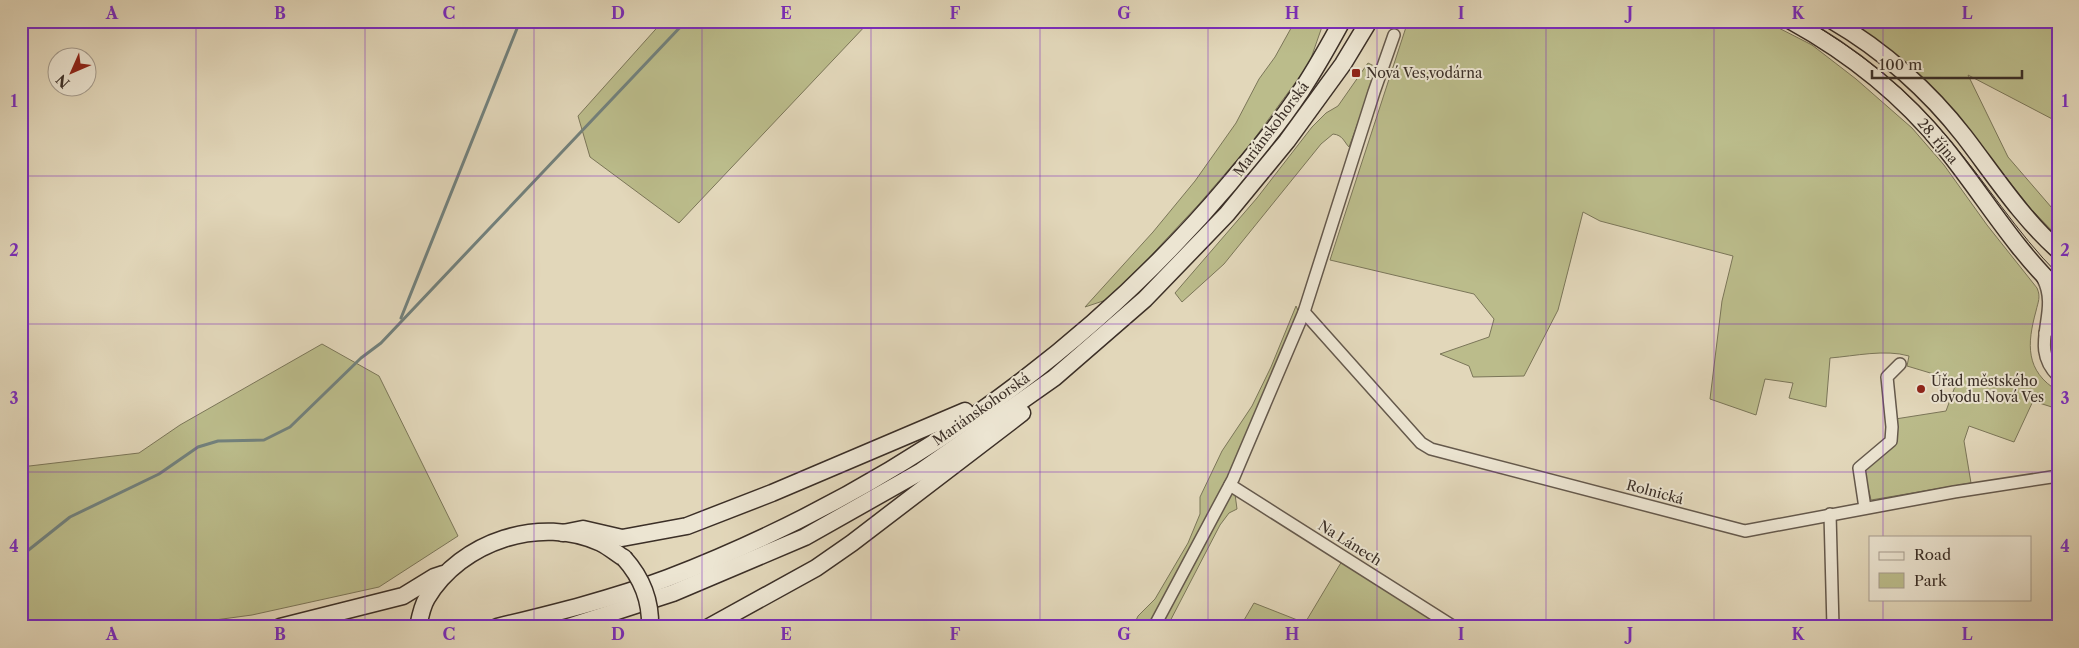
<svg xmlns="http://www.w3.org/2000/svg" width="2079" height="648" viewBox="0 0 2079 648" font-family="'Libre Caslon Text',serif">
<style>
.green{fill:#bbbc8b;stroke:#7b7659}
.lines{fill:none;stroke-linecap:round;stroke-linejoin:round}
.stream{stroke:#72817d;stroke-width:3}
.street-casing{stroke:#65594c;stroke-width:14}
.secondary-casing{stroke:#3b2f27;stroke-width:19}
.street{stroke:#ece5d2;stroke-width:11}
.secondary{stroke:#ece5d2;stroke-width:16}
.tram{stroke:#3b2f27;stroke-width:1}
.secondary-bridge-casing{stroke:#3b2f27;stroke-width:19;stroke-linecap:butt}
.secondary-bridge{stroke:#ece5d2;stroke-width:16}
.grid{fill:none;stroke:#7b2cbf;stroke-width:1;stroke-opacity:0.55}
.poi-dot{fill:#8f2418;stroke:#ece5d2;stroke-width:2}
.labels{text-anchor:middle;stroke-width:4;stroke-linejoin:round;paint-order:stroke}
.poi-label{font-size:14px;fill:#3b2f27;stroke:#ece5d2;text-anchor:start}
.street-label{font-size:14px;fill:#3b2f27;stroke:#ece5d2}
.neatline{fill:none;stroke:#7b2cbf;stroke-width:2}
.grid-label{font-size:16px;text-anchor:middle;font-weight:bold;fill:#7b2cbf}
</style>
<rect width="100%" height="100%" fill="#e2d7ba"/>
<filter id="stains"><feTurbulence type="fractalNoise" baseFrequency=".004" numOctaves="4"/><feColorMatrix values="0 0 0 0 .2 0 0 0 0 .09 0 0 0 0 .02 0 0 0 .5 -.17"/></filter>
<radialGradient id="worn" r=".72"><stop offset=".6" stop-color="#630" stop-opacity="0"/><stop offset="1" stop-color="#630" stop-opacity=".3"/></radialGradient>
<g class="green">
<path d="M 663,21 L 868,21 L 868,23 L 679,223 L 590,157 L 578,116 Z"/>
<path d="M 1295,21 L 1324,21 L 1309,64 L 1249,146 L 1199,204 L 1129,279 L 1106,300 L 1085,307 L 1153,232 L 1195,181 L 1236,123 L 1259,79 L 1275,57 Z"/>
<path d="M 1408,21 L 1765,21 L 1812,45 L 1856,79 L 1912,128 L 1944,165 L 1987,225 L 2037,288 C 2041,297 2038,302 2036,311 C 2027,344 2025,371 2058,391 L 2058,409 L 2033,401 L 2014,442 L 1969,426 L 1964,441 L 1971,483 L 1871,500 L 1864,470 L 1887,450 L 1889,420 L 1946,411 L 1957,381 L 1907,366 L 1909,356 C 1885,349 1855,356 1830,358 L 1826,407 L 1789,398 L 1793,383 L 1765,379 L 1756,415 L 1710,399 L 1722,301 L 1733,256 L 1600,221 L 1583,212 L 1558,310 L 1524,376 L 1473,377 L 1469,366 L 1440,354 L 1489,337 L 1494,319 L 1474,294 L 1330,260 Z"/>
<path d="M 1847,21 L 2058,21 L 2058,122 L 1968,75 L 2008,157 L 2058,215 L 2058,237 L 2031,209 L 1970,132 Z"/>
<path d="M 1368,63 L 1378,68 L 1349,147 C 1344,142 1343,135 1333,134 L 1321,144 L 1224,264 L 1182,302 L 1175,293 L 1257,198 L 1312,127 L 1326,113 L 1338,106 Z"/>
<path d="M 1296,306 L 1302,319 L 1233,479 L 1237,509 L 1229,513 L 1220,525 L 1167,627 L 1133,627 L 1138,616 L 1155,599 L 1188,543 L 1200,514 L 1200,497 L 1222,451 L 1252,406 L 1271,367 Z"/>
<path d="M 2058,331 L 2058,362 C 2052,352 2051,341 2058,331 Z"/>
<path d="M 322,344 L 379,376 L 458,536 L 379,587 L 252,615 L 163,627 L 21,626 L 21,467 L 139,453 L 180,425 Z"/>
<path d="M 1342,561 L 1434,619 L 1429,627 L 1240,627 L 1254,603 L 1305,623 Z"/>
</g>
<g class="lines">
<g class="stream">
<path d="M 401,318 L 520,21"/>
<path d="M 21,556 L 70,517 L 159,474 L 198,447 L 218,441 L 264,440 L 290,427 L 361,358 L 381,343 L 686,21"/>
</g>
<defs>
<g id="street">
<path d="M 2043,279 C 2061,313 2027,346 2058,376"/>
<path d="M 1304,312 L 1421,443 L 1431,449 L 1745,531 L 1954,492 L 2058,476"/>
<path d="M 2045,333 L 2058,322"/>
<path d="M 1230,485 L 1454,627"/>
<path d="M 1865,508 L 1859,468 L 1891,441 L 1892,427 L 1887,377 L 1900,364"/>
<path d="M 1830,514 L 1833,627"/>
<path d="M 1154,627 L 1233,479 L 1304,312 L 1374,92 L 1394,35"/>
</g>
<g id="secondary">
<path d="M 1791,21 C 1849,53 1903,96 1945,148 C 1983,195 2014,248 2058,290"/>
<path d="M 1833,21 C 1883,50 1929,91 1964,136 C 1994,175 2021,217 2058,250"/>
<path d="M 563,533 L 583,529 L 622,538 L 687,526 L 772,493 L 965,411"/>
<path d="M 280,627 L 403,596 L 434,577 L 443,574"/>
<path d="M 418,627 C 420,617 422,606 427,598 C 461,541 541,515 601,543 C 609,547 616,553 624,558"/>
<path d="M 497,627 C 555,613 612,599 668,578 C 883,495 1080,361 1229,184 C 1254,154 1279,124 1301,91 C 1316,68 1329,45 1342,21"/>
<path d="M 568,627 L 673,593 L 805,537 L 920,472 L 1054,378 L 1145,299 L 1227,214 L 1287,141 L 1343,64 L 1369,21"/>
<path d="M 709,627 L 816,568 L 852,543 L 1022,413"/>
</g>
</defs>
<use href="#street" class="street-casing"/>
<use href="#secondary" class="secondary-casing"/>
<use href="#street" class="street"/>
<use href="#secondary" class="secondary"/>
<path class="tram" d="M 1808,21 C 1861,52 1909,91 1948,138 C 1986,182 2016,232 2058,274"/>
<defs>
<path id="secondary-bridge" d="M 624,558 C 642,578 651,600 650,627"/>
</defs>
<use href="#secondary-bridge" class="secondary-bridge-casing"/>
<use href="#secondary-bridge" class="secondary-bridge"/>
</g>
<path class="grid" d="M 196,21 L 196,627M 365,21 L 365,627M 534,21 L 534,627M 702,21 L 702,627M 871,21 L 871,627M 1040,21 L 1040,627M 1208,21 L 1208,627M 1377,21 L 1377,627M 1546,21 L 1546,627M 1714,21 L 1714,627M 1883,21 L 1883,537M 21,176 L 2058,176M 21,324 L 2058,324M 21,472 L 2058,472M 1883,599 L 1883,627"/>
<g class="poi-dot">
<rect x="1351" y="68" width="10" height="10" rx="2.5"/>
<circle cx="1921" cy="389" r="5"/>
</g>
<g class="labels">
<g class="poi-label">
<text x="1366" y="78">Nová Ves,vodárna</text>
<text x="1931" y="386">Úřad městského<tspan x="1931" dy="16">obvodu Nová Ves</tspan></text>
</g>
<g class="street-label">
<text transform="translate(1271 129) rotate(-53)" y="5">Mariánskohorská</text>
<text transform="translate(1938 141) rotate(50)" y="5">28. října</text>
<text transform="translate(981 409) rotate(-35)" y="5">Mariánskohorská</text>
<text transform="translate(1655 492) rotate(15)" y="5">Rolnická</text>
<text transform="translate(1350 543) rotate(32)" y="5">Na Lánech</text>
</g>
</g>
<rect width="2079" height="648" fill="none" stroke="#e2d7ba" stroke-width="55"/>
<rect x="1869" y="536" width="162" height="65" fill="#ece5d2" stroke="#a59c8e"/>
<rect x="1879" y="552" width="25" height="8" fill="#ece5d2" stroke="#a59c8e"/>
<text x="1914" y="560" font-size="15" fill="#3b2f27">Road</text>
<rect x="1879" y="573" width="25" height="15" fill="#bbbc8b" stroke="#a59c8e"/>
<text x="1914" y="586" font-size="15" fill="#3b2f27">Park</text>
<g transform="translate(72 72) rotate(225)"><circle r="24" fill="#ece5d2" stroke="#a59c8e"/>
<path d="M0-4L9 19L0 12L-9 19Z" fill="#8f2418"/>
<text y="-8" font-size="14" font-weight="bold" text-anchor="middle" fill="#3b2f27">N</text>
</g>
<path d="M1872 70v8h150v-8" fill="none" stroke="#3b2f27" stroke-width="2.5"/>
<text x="1879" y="70" font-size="15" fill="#3b2f27" stroke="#ece5d2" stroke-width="4" paint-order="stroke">100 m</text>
<rect x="28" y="28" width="2024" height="592" class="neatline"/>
<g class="grid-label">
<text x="112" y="19">A</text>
<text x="280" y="19">B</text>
<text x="449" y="19">C</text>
<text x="618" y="19">D</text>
<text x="786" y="19">E</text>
<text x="955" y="19">F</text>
<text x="1124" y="19">G</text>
<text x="1292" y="19">H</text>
<text x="1461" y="19">I</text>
<text x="1630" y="19">J</text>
<text x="1798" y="19">K</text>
<text x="1967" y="19">L</text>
<text x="14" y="107">1</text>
<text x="2065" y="107">1</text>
<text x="14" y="256">2</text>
<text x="2065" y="256">2</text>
<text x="14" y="404">3</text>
<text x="2065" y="404">3</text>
<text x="14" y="552">4</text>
<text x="2065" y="552">4</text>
<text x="112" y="640">A</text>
<text x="280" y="640">B</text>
<text x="449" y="640">C</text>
<text x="618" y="640">D</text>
<text x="786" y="640">E</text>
<text x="955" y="640">F</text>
<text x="1124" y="640">G</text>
<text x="1292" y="640">H</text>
<text x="1461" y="640">I</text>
<text x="1630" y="640">J</text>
<text x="1798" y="640">K</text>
<text x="1967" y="640">L</text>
</g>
<rect width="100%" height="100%" filter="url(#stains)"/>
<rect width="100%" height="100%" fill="url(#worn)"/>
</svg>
